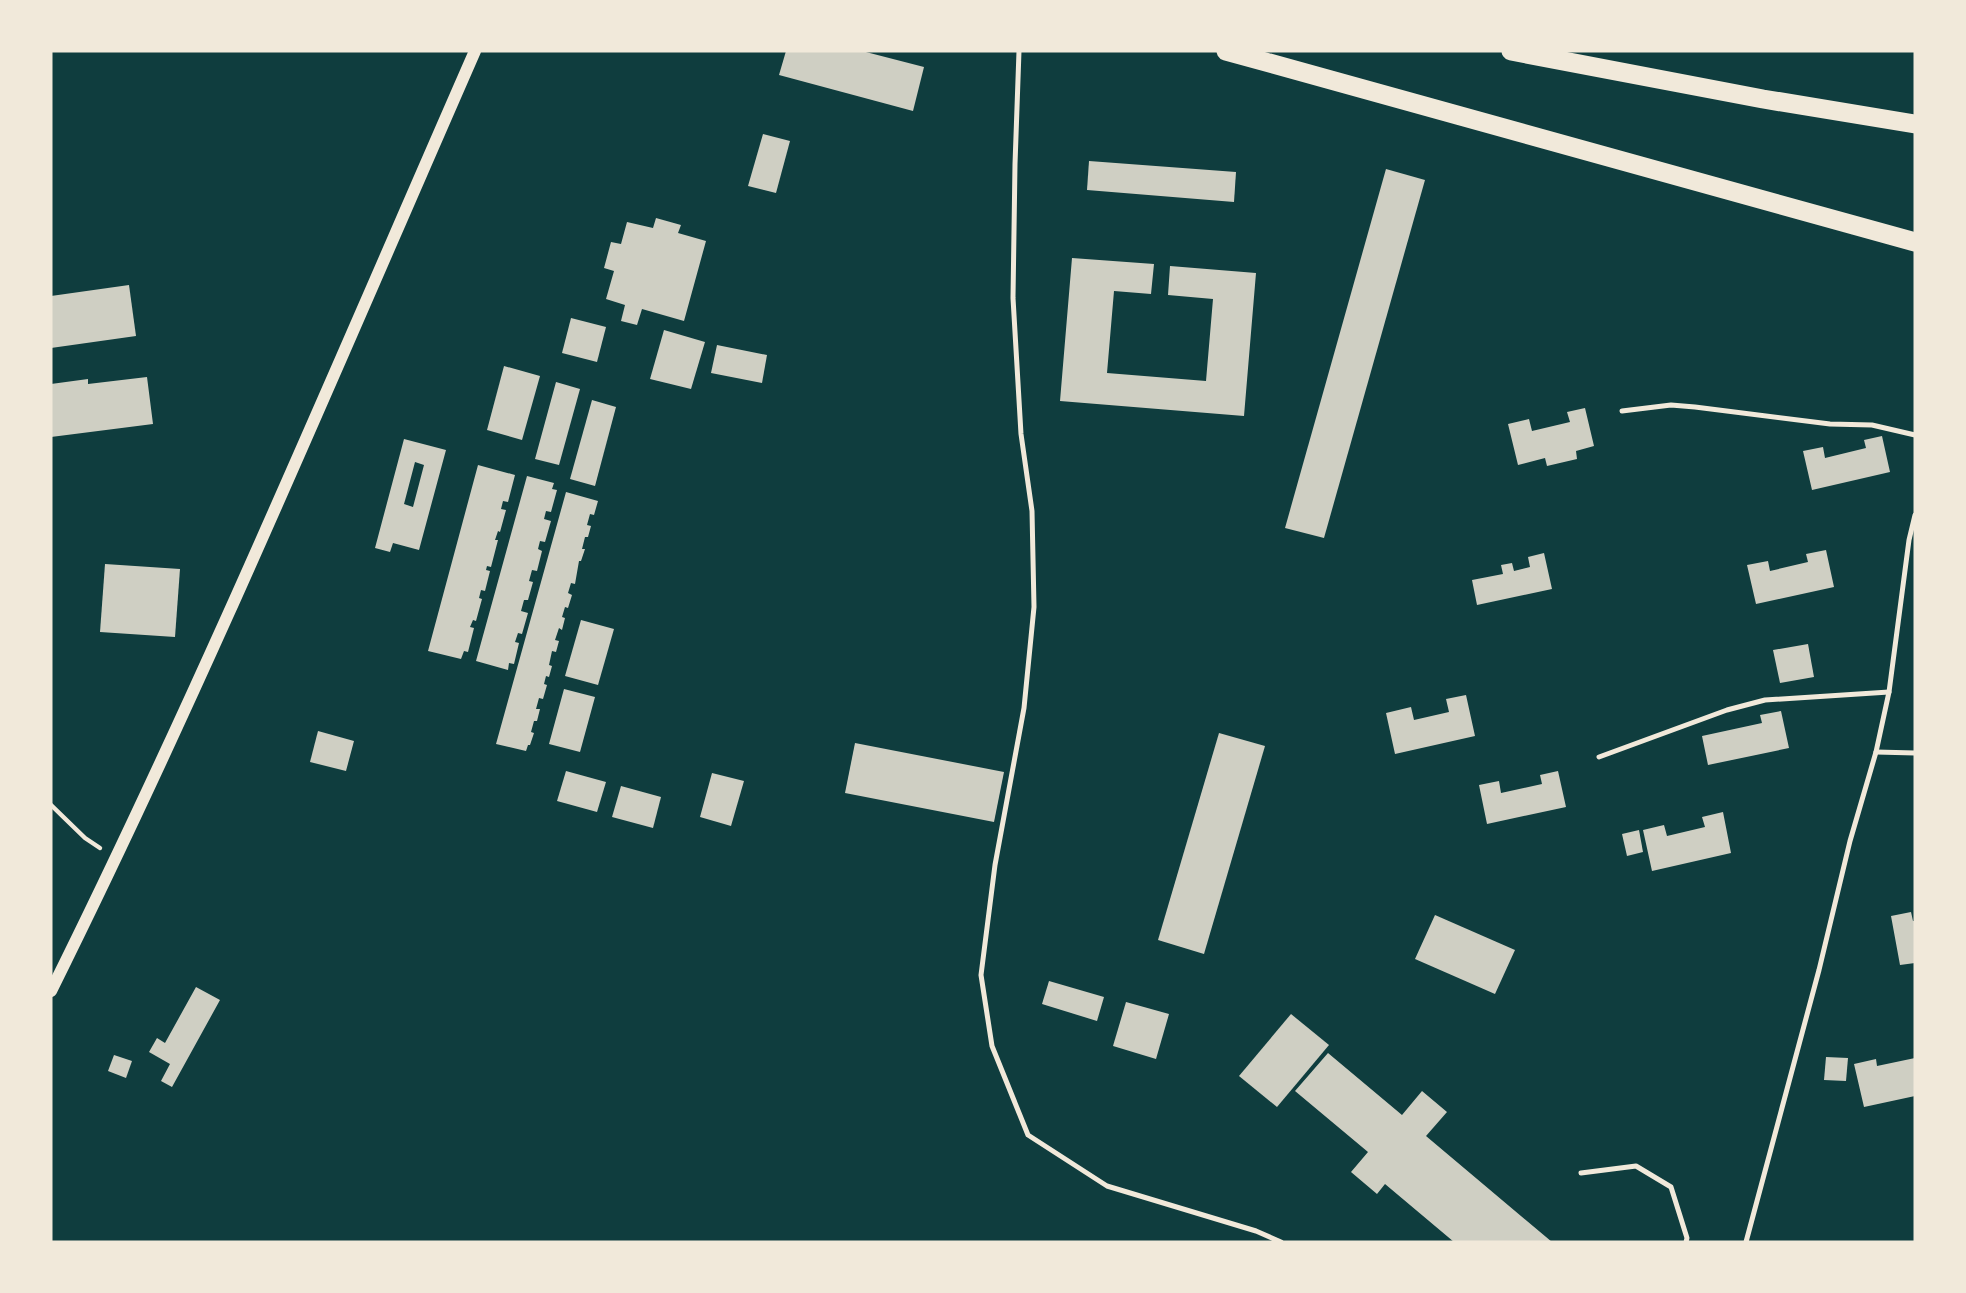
<svg xmlns="http://www.w3.org/2000/svg" width="1966" height="1293" viewBox="0 0 1966 1293" font-family="Quicksand,sans-serif">
<style>
.building{fill:#cfcfc3;fill-rule:evenodd}
.lines{fill:none;stroke-linecap:round;stroke-linejoin:round}
.path{stroke:#f1e9da;stroke-width:4.5}
.service{stroke:#f1e9da;stroke-width:5}
.tertiary{stroke:#f1e9da;stroke-width:12}
.trunk{stroke:#f1e9da;stroke-width:19}
</style>
<rect width="100%" height="100%" fill="#0f3d3e"/>
<g class="building">
<path d="M 786,51 L 862,51 L 924,67 L 913,111 L 779,75 Z"/>
<path d="M 763,134 L 790,141 L 776,193 L 748,186 Z"/>
<path d="M 1089,161 L 1236,172 L 1234,202 L 1087,190 Z"/>
<path d="M 1386,169 L 1425,180 L 1324,538 L 1285,528 Z"/>
<path d="M 656,218 L 681,225 L 678,233 L 706,241 L 684,321 L 642,309 L 637,325 L 621,321 L 625,305 L 606,299 L 614,271 L 604,268 L 611,242 L 621,244 L 627,222 L 653,228 Z"/>
<path d="M 1072,258 L 1154,264 L 1151,294 L 1114,291 L 1107,373 L 1206,381 L 1213,299 L 1168,295 L 1170,266 L 1256,273 L 1244,416 L 1060,401 Z"/>
<path d="M 129,285 L 136,336 L 51,348 L 51,296 Z"/>
<path d="M 571,318 L 606,327 L 597,362 L 562,353 Z"/>
<path d="M 664,330 L 705,342 L 691,389 L 650,379 Z"/>
<path d="M 717,345 L 767,355 L 762,383 L 711,373 Z"/>
<path d="M 504,366 L 540,376 L 522,440 L 487,430 Z"/>
<path d="M 147,377 L 153,424 L 51,437 L 51,384 L 88,379 L 88,384 Z"/>
<path d="M 556,382 L 580,389 L 559,465 L 535,459 Z"/>
<path d="M 592,400 L 616,407 L 595,486 L 570,479 Z"/>
<path d="M 1585,408 L 1594,446 L 1576,451 L 1577,459 L 1547,466 L 1545,458 L 1518,465 L 1508,424 L 1529,419 L 1532,431 L 1570,422 L 1567,412 Z"/>
<path d="M 1882,436 L 1890,472 L 1812,490 L 1803,451 L 1823,447 L 1825,458 L 1866,448 L 1864,440 Z"/>
<path d="M 404,439 L 446,450 L 419,550 L 393,543 L 390,552 L 375,548 ZM 415,462 L 424,465 L 413,507 L 404,504 Z"/>
<path d="M 478,465 L 515,475 L 508,502 L 503,501 L 501,509 L 506,510 L 500,532 L 498,531 L 495,540 L 498,540 L 491,567 L 487,566 L 486,570 L 490,571 L 485,591 L 481,590 L 479,598 L 482,599 L 476,621 L 473,620 L 470,627 L 474,628 L 468,652 L 464,651 L 461,659 L 428,651 Z"/>
<path d="M 527,476 L 554,483 L 552,489 L 557,490 L 551,512 L 546,511 L 544,519 L 551,521 L 545,542 L 540,541 L 538,549 L 542,551 L 537,571 L 532,570 L 529,581 L 533,582 L 528,600 L 524,600 L 521,611 L 528,613 L 522,634 L 518,633 L 515,642 L 519,643 L 514,664 L 509,663 L 508,670 L 476,661 Z"/>
<path d="M 566,492 L 598,501 L 594,515 L 590,514 L 587,525 L 591,526 L 588,537 L 585,537 L 582,549 L 585,549 L 581,561 L 579,561 L 575,584 L 571,583 L 568,593 L 572,595 L 568,608 L 565,607 L 562,617 L 565,618 L 562,630 L 559,628 L 555,640 L 559,641 L 556,652 L 552,651 L 549,665 L 552,666 L 549,677 L 546,676 L 544,684 L 547,685 L 543,699 L 539,698 L 536,709 L 540,709 L 537,721 L 534,721 L 531,732 L 534,733 L 530,745 L 528,745 L 526,751 L 496,744 Z"/>
<path d="M 1826,550 L 1834,587 L 1756,604 L 1747,565 L 1768,561 L 1770,571 L 1808,562 L 1806,554 Z"/>
<path d="M 1544,553 L 1552,589 L 1477,605 L 1472,580 L 1503,574 L 1501,565 L 1512,563 L 1514,571 L 1530,567 L 1528,557 Z"/>
<path d="M 105,564 L 180,569 L 175,637 L 100,632 Z"/>
<path d="M 581,620 L 614,629 L 598,685 L 565,676 Z"/>
<path d="M 1808,644 L 1814,677 L 1780,683 L 1773,650 Z"/>
<path d="M 564,689 L 595,697 L 580,752 L 549,744 Z"/>
<path d="M 1466,695 L 1475,736 L 1395,754 L 1386,713 L 1411,707 L 1414,720 L 1449,712 L 1446,699 Z"/>
<path d="M 1781,711 L 1789,748 L 1708,765 L 1702,736 L 1762,723 L 1760,715 Z"/>
<path d="M 318,731 L 354,741 L 346,771 L 310,762 Z"/>
<path d="M 1219,733 L 1265,746 L 1204,954 L 1158,940 Z"/>
<path d="M 855,743 L 1004,772 L 994,822 L 845,793 Z"/>
<path d="M 566,771 L 606,782 L 597,812 L 557,801 Z"/>
<path d="M 1558,771 L 1566,807 L 1487,824 L 1479,785 L 1499,781 L 1501,793 L 1542,784 L 1540,775 Z"/>
<path d="M 712,773 L 744,781 L 731,826 L 700,817 Z"/>
<path d="M 621,786 L 661,797 L 653,828 L 612,817 Z"/>
<path d="M 1723,812 L 1731,853 L 1652,871 L 1643,830 L 1664,825 L 1667,836 L 1705,827 L 1702,817 Z"/>
<path d="M 1639,830 L 1643,852 L 1627,856 L 1622,834 Z"/>
<path d="M 1911,912 L 1913,921 L 1915,921 L 1915,963 L 1900,965 L 1891,916 Z"/>
<path d="M 1435,915 L 1515,950 L 1495,994 L 1415,959 Z"/>
<path d="M 1049,981 L 1104,997 L 1097,1021 L 1042,1004 Z"/>
<path d="M 196,987 L 220,1000 L 172,1087 L 161,1081 L 170,1064 L 149,1052 L 157,1038 L 165,1043 Z"/>
<path d="M 1126,1002 L 1169,1014 L 1156,1059 L 1113,1046 Z"/>
<path d="M 1291,1014 L 1329,1045 L 1277,1107 L 1239,1076 Z"/>
<path d="M 1328,1053 L 1402,1115 L 1422,1091 L 1447,1112 L 1426,1136 L 1552,1242 L 1454,1242 L 1385,1184 L 1377,1194 L 1351,1172 L 1368,1152 L 1295,1091 Z"/>
<path d="M 114,1055 L 132,1061 L 126,1078 L 108,1071 Z"/>
<path d="M 1826,1057 L 1848,1058 L 1846,1081 L 1824,1080 Z"/>
<path d="M 1915,1058 L 1915,1096 L 1864,1107 L 1854,1064 L 1876,1059 L 1877,1066 Z"/>
</g>
<g class="lines">
<path class="path" d="M 51,805 L 85,838 L 100,848"/>
<g class="service">
<path d="M 1019,51 L 1015,164 L 1013,298 L 1021,434 L 1032,511 L 1034,607 L 1024,708 L 995,865 L 981,975 L 992,1046 L 1028,1135 L 1107,1186 L 1256,1231 L 1281,1242"/>
<path d="M 1622,411 L 1671,405 L 1695,407 L 1830,424 L 1872,425 L 1915,435"/>
<path d="M 1876,752 L 1915,753"/>
<path d="M 1599,757 L 1727,710 L 1765,700 L 1889,692"/>
<path d="M 1581,1173 L 1636,1166 L 1671,1187 L 1687,1238 L 1686,1242"/>
<path d="M 1746,1242 L 1819,970 L 1850,841 L 1876,752 L 1889,692 L 1909,540 L 1915,515"/>
</g>
<path class="tertiary" d="M 51,991 C 204,683 337,366 475,51"/>
<g class="trunk">
<path d="M 1226,51 L 1915,242"/>
<path d="M 1511,51 L 1763,99 L 1915,124"/>
</g>
</g>
<rect width="1966" height="1293" fill="none" stroke="#f1e9da" stroke-width="105"/>
</svg>
